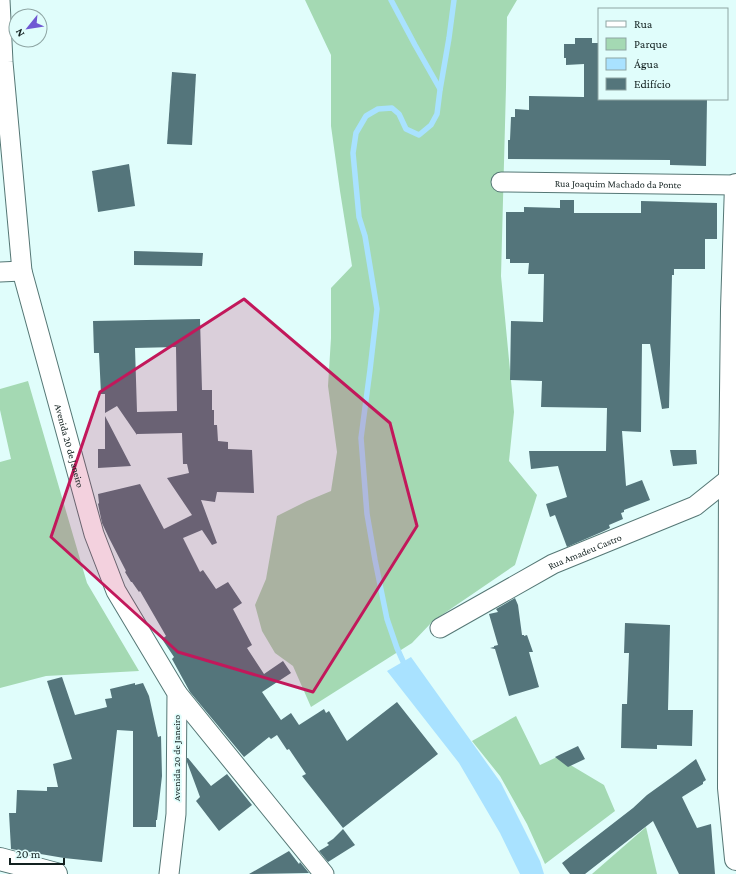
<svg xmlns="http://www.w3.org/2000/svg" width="736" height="874" viewBox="0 0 736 874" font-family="'Crimson Pro',serif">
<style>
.green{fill:#a4d9b3}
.water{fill:#a9e2ff}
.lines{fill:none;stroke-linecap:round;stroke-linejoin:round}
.stream{stroke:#a9e2ff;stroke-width:5.5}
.building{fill:#54757b;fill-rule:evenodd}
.minor-casing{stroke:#557775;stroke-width:21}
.secondary-casing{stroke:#557775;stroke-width:24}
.primary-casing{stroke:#557775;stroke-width:24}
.minor{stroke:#fff;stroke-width:19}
.secondary{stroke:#fff;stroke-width:22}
.primary{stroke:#fff;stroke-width:22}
.marked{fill:#c2185b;fill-opacity:0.2;stroke:#c2185b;stroke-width:3;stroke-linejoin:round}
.labels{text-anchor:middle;stroke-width:3.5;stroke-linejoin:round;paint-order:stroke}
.street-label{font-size:10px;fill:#132120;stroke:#e0fdfb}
</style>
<rect width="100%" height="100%" fill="#e0fdfb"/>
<g class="green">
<path d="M 305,0 L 517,0 L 507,17 L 506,87 L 501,276 L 514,412 L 509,461 L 537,495 L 515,565 L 433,621 L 412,643 L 311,707 L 293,666 L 275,653 L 262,631 L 255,605 L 266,579 L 277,516 L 307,501 L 331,491 L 337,452 L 328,386 L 331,338 L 331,288 L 352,266 L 340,191 L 331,126 L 331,55 Z"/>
<path d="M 28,381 L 87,583 L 139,671 L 46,676 L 0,688 L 0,462 L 11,459 L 0,410 L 0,389 Z"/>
<path d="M 516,716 L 540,765 L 557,757 L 604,785 L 615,811 L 545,864 L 527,824 L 500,776 L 472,741 Z"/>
<path d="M 646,827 L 657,874 L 592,874 Z"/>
</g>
<path class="water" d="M 411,657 L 501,783 L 540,861 L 544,874 L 520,874 L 500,833 L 459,763 L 387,671 Z"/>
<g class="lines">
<g class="stream">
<path d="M 391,0 L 415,45 L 440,89"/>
<path d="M 406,668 L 397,648 L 387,619 L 375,560 L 367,514 L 361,438 L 370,370 L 377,309 L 365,236 L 359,217 L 353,153 L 356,133 L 366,116 L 378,109 L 392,108 L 399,114 L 406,129 L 419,135 L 431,125 L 437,114 L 440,90 L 449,38 L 454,0"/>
</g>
</g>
<g class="building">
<path d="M 575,38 L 592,38 L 592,43 L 599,43 L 599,99 L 707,99 L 706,166 L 670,165 L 670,160 L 508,159 L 508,140 L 510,140 L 511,117 L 515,117 L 515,109 L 529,110 L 529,96 L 584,97 L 584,64 L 566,65 L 566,58 L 564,58 L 564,44 L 575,44 Z"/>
<path d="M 172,72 L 196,74 L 192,145 L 167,144 Z"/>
<path d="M 129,164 L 135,206 L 98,212 L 92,171 Z"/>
<path d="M 560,200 L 574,200 L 574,213 L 641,213 L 641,201 L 717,203 L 717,239 L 705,239 L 705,269 L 674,269 L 674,275 L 672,275 L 669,408 L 662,409 L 650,344 L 642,344 L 641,432 L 622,431 L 626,486 L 642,480 L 650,500 L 624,510 L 624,512 L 621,513 L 623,519 L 609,525 L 610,528 L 604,531 L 567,547 L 555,515 L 550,517 L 546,504 L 567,497 L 558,466 L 531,469 L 529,451 L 606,451 L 607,408 L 541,407 L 542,381 L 510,380 L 511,321 L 543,322 L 544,274 L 528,274 L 529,263 L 510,263 L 510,259 L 506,259 L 506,212 L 524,212 L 524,207 L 560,208 Z"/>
<path d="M 134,251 L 203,253 L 202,266 L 134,265 Z"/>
<path d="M 200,319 L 202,390 L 212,390 L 212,410 L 214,410 L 214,425 L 217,425 L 218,441 L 228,442 L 228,449 L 252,450 L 254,493 L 217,492 L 215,502 L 201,500 L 217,543 L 212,545 L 202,530 L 183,538 L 200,572 L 203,570 L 216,589 L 228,582 L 242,603 L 233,609 L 252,645 L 247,648 L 264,674 L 283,661 L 291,673 L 262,692 L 281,720 L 291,713 L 299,725 L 324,709 L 326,713 L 329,711 L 347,741 L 397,702 L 438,754 L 343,828 L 302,776 L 306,774 L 289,749 L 287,750 L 277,735 L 271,739 L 269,737 L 244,757 L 190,692 L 172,659 L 174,657 L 162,639 L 166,636 L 140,591 L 139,592 L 132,582 L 131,582 L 125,572 L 126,571 L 109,538 L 102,523 L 98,504 L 99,503 L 98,494 L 140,484 L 164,529 L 192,515 L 167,478 L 189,473 L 187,464 L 183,464 L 182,433 L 137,434 L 137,435 L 117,406 L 105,413 L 105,394 L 101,394 L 99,353 L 94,353 L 93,321 ZM 176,347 L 177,411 L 137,412 L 135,348 Z"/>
<path d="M 105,416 L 131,466 L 98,468 L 98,449 L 105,449 Z"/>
<path d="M 670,450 L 696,450 L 697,464 L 673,466 Z"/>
<path d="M 515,598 L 518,605 L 522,635 L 524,635 L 524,636 L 527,635 L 533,652 L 529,652 L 539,687 L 509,696 L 495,649 L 490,648 L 494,647 L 494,646 L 498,645 L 489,614 L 498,612 L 496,609 Z"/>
<path d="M 625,623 L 670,625 L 668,710 L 693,710 L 692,746 L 657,745 L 657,749 L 621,748 L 622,704 L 627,704 L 629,653 L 624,653 Z"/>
<path d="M 62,677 L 75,715 L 107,707 L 105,699 L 112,698 L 110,689 L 135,683 L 135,685 L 143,683 L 149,696 L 158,737 L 161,736 L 162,776 L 157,820 L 156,820 L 156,827 L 133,827 L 133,731 L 117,730 L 102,862 L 64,858 L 11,849 L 9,813 L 16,813 L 17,790 L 47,791 L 47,787 L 58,787 L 53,764 L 72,759 L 47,681 Z"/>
<path d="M 578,746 L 585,759 L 568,767 L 555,757 Z"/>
<path d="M 187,758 L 188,758 L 211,786 L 227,774 L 252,805 L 219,831 L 196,801 L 200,797 L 187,762 Z"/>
<path d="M 696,759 L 706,780 L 703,782 L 703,784 L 682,797 L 697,828 L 711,824 L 715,874 L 679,874 L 653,821 L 585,874 L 570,874 L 562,863 L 633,808 L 647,795 L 679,772 Z"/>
<path d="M 343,829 L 355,845 L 328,862 L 319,851 L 329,845 L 327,843 L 333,839 Z"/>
<path d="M 289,851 L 299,864 L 300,862 L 309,873 L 249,874 Z"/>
</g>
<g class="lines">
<defs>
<g id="minor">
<path id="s1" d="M 0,0 L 3,62 L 22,271 L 94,534 L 116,591 L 177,693 L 176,814 L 169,874"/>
<path id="s2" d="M 501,182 L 736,185"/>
<path d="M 0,272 L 22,271"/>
<path id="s3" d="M 440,628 L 553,564 L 695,506 L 730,478 L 736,478"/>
<path d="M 177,693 L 324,874"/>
</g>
<path id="secondary" d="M 736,185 L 732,309 L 730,478 L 729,788 L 736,859"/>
<path id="primary" d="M 0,859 L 56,874"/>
</defs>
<use href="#minor" class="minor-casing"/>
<use href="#secondary" class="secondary-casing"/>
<use href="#primary" class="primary-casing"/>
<use href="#minor" class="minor"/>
<use href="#secondary" class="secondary"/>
<use href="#primary" class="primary"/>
</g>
<path class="marked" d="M 244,299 L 390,423 L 417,526 L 313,692 L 178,652 L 51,537 L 100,392 Z"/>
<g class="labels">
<g class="street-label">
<text dy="4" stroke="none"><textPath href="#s2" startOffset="117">Rua Joaquim Machado da Ponte</textPath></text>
<text dy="4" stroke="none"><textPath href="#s1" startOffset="453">Avenida 20 de Janeiro</textPath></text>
<text dy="4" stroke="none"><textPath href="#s3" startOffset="164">Rua Amadeu Castro</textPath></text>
<text transform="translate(176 758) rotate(-90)" y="4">Avenida 20 de Janeiro</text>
</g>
</g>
<rect x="598" y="8" width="130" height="92" fill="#e0fdfb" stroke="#8ea5a3"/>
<rect x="606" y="21" width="20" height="6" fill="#ffffff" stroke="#8ea5a3"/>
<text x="634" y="28" font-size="12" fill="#132120">Rua</text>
<rect x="606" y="38" width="20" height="12" fill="#a4d9b3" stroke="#8ea5a3"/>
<text x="634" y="48" font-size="12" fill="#132120">Parque</text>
<rect x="606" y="58" width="20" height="12" fill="#a9e2ff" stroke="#8ea5a3"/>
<text x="634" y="68" font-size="12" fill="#132120">Água</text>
<rect x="606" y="78" width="20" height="12" fill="#54757b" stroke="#8ea5a3"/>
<text x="634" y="88" font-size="12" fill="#132120">Edifício</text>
<g transform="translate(28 28) rotate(240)"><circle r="19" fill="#e0fdfb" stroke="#8ea5a3"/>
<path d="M0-3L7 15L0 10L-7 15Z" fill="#7059d3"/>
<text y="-6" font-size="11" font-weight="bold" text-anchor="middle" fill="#132120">N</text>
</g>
<path d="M10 858v6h54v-6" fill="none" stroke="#132120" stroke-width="2"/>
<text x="16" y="858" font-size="12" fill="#132120" stroke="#e0fdfb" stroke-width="3" paint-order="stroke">20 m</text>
</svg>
